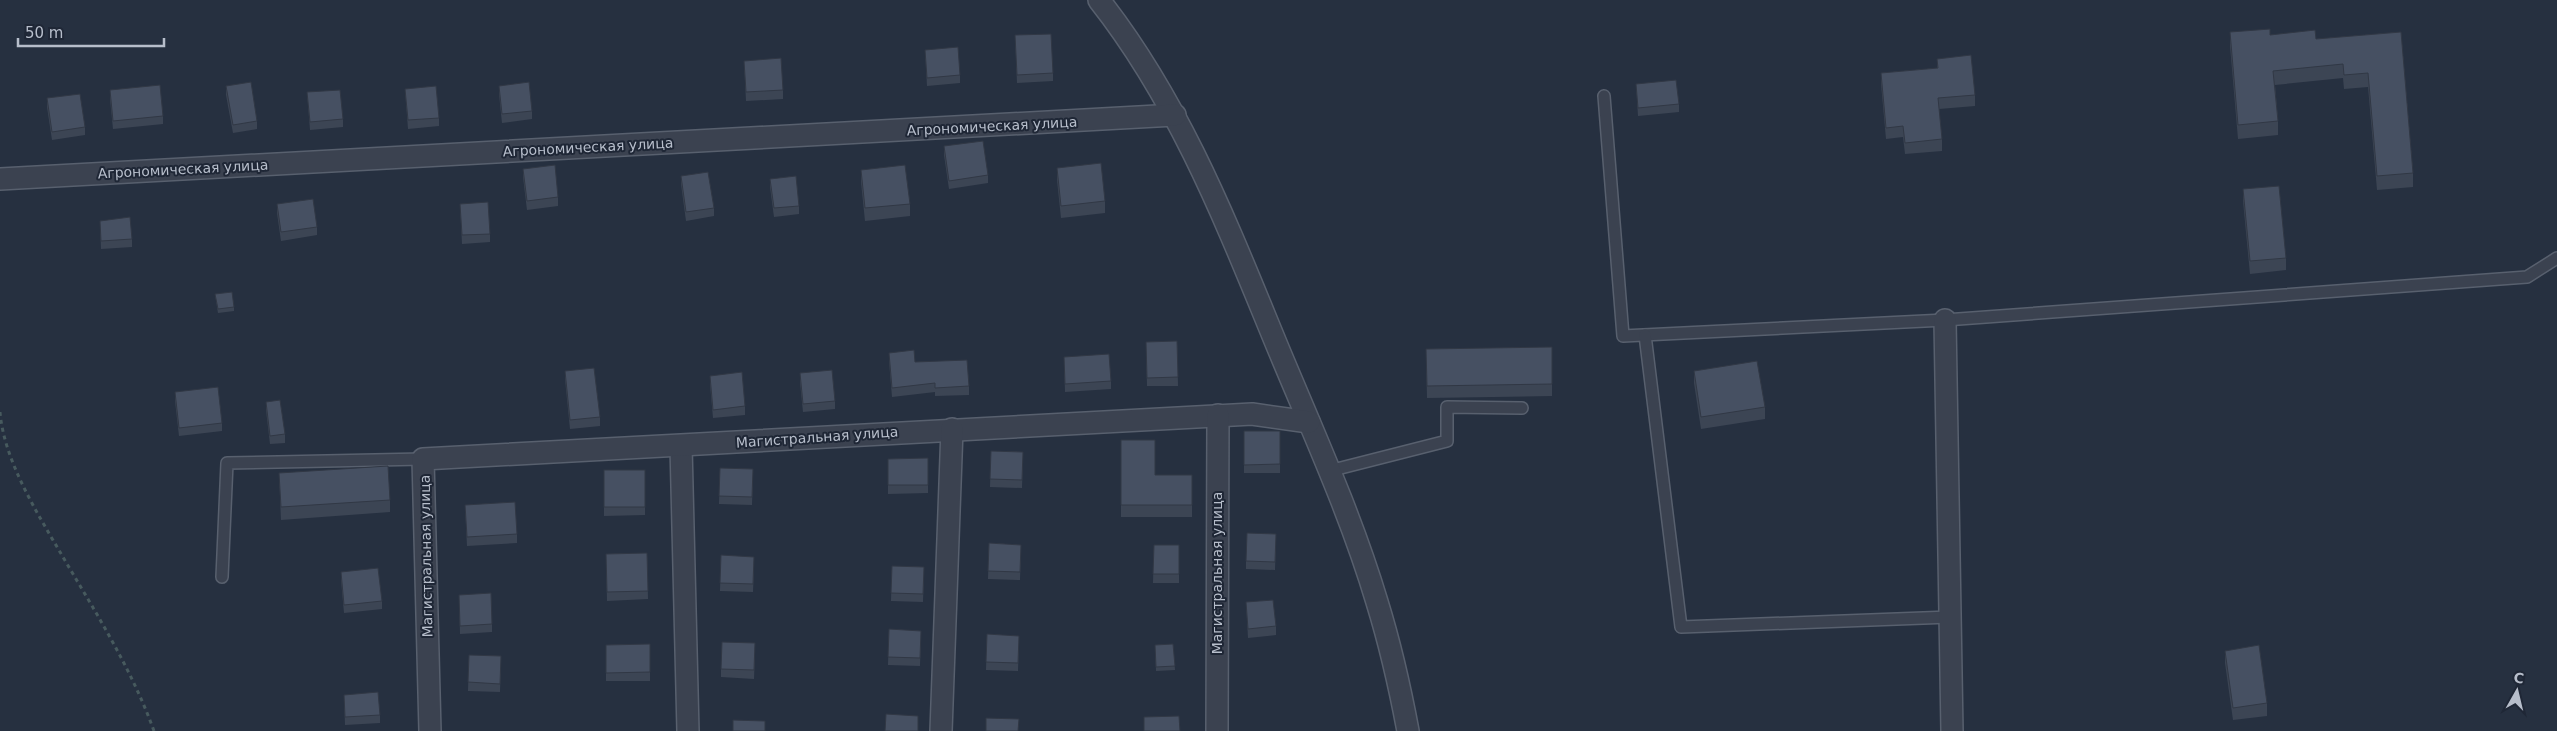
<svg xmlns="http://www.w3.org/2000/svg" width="2557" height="731" viewBox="0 0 2557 731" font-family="'DejaVu Sans',sans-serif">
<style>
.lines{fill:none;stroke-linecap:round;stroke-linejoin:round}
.lane-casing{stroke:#58606e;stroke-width:14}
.street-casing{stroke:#58606e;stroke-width:24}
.path{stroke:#475a5e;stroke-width:3;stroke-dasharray:4 4;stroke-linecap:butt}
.lane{stroke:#3b4250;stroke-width:11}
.street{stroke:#3b4250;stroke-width:21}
.wall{fill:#3c4554}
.building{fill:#465062;stroke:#313845}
.labels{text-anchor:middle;stroke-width:4;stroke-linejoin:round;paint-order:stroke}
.street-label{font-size:14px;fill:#b7becb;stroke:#1f2736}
</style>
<rect width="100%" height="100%" fill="#263040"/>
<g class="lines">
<defs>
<g id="lane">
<path d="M 1604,96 L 1623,336 L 1945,320 L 2527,277 L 2557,258"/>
<path d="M 1645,335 L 1681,627 L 1950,617"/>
<path d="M 1329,471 L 1447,441 L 1447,407 L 1522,408"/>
<path d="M 222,577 L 227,463 L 423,459"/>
</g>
<g id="street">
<path d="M 1099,0 C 1181,104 1228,227 1278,348 C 1313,432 1351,515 1377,602 C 1390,644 1400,688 1408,731"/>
<path d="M 0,179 L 1175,115"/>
<path d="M 1945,320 L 1952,731"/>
<path d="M 681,446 L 688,731"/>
<path d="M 430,731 L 423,459 L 1252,414 L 1309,422"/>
<path d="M 941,731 L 952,429"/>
<path d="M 1217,731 L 1218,415"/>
</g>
</defs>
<use href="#lane" class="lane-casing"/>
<use href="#street" class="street-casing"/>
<path class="path" d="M 0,412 C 4,460 36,511 60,552 C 94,610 131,667 154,731"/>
<use href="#lane" class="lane"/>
<use href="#street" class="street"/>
</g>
<g class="wall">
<path d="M 2230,32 L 2316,39 L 2401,32 L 2413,173 L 2413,187 L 2377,190 L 2368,87 L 2344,89 L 2343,78 L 2275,85 L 2278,121 L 2278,135 L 2238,139 L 2230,46 Z"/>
<path d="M 1015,35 L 1053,73 L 1053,81 L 1017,83 Z"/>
<path d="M 925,50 L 960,75 L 960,83 L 927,86 Z"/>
<path d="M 1937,59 L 1975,95 L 1975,106 L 1939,109 L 1942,139 L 1942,151 L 1905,154 L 1903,137 L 1886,139 L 1881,84 L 1881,73 L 1937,68 Z"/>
<path d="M 744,61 L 783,90 L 783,99 L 746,101 Z"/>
<path d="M 1636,84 L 1679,104 L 1679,112 L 1638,116 Z"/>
<path d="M 226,86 L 257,121 L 257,129 L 233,133 L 226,95 Z"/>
<path d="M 499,86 L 532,111 L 532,119 L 502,123 L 499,94 Z"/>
<path d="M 405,89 L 439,118 L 439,126 L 408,129 Z"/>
<path d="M 110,90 L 163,116 L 163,124 L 113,129 L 110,99 Z"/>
<path d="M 307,92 L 343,119 L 343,127 L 310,130 Z"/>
<path d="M 47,98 L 85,127 L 85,135 L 52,140 L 47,107 Z"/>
<path d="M 944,146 L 988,175 L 988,183 L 949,189 L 944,155 Z"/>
<path d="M 1057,168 L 1105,201 L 1105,213 L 1061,218 L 1057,180 Z"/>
<path d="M 523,169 L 558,197 L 558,206 L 527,210 L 523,177 Z"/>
<path d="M 861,170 L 910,204 L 910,216 L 865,221 L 861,182 Z"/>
<path d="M 681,176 L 714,208 L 714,216 L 686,221 L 681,184 Z"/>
<path d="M 770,179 L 799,206 L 799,214 L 774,217 L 770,187 Z"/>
<path d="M 2243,189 L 2286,258 L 2286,270 L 2250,274 L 2243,201 Z"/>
<path d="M 277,204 L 317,227 L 317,235 L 281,241 L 277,213 Z"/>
<path d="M 460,204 L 490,234 L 490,242 L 462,244 Z"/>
<path d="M 100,221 L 132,239 L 132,247 L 101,249 Z"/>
<path d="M 215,294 L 234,307 L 234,311 L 218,313 Z"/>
<path d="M 1177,341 L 1178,386 L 1147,386 L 1146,342 Z"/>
<path d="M 1552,347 L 1552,396 L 1427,398 L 1426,349 Z"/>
<path d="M 889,353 L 915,362 L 969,386 L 969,395 L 935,396 L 935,392 L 892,397 L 889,361 Z"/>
<path d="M 1064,357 L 1111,381 L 1111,389 L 1065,392 Z"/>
<path d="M 565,371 L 600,417 L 600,426 L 570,429 L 565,379 Z"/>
<path d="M 1694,371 L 1765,407 L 1765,419 L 1701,429 L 1694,383 Z"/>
<path d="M 800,373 L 835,401 L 835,409 L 803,412 L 800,382 Z"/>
<path d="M 710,376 L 745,406 L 745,415 L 713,418 L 710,384 Z"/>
<path d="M 175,392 L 222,423 L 222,431 L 179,436 L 175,401 Z"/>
<path d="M 266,402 L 285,434 L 285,443 L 270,444 L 266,410 Z"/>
<rect x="1244" y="431" width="36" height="42"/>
<path d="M 1121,440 L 1155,475 L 1192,475 L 1192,517 L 1121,517 Z"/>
<path d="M 991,451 L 1023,452 L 1022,488 L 990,487 Z"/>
<path d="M 928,458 L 928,493 L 888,494 L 888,459 Z"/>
<path d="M 720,468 L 753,469 L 752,505 L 719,504 Z"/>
<path d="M 604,470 L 645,470 L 645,515 L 604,516 Z"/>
<path d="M 279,473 L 390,500 L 390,512 L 281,520 Z"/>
<path d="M 465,505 L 517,534 L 517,543 L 467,546 Z"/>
<path d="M 1276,534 L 1275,570 L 1246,569 L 1246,561 Z"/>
<path d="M 989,543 L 1021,545 L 1020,580 L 988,579 Z"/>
<path d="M 1154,545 L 1179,545 L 1179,583 L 1153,583 Z"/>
<path d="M 647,553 L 648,599 L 607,601 L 606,554 Z"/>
<path d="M 721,555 L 754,565 L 753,592 L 720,591 Z"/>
<path d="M 892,566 L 924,567 L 923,602 L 891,601 Z"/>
<path d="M 341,572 L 382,601 L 382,609 L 344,613 L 341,580 Z"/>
<path d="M 459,595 L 492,624 L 492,632 L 460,634 Z"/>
<path d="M 1246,602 L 1276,626 L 1276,635 L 1248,638 Z"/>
<path d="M 889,629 L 921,631 L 920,666 L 888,665 Z"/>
<path d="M 987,634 L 1019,636 L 1018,671 L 986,670 Z"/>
<path d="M 650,644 L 650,681 L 606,681 L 606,645 Z"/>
<path d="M 1173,644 L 1175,670 L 1156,671 L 1155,645 Z"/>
<path d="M 755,651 L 754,679 L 721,677 L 721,669 Z"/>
<path d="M 2225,651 L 2267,703 L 2267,716 L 2233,720 L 2225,663 Z"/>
<path d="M 469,655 L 501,656 L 500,692 L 468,691 Z"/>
<path d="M 344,695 L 380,715 L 380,723 L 345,725 Z"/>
</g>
<g class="building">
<path d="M 2270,29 L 2270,35 L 2315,30 L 2316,39 L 2401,32 L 2413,173 L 2377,176 L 2368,73 L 2344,75 L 2343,64 L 2273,71 L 2278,121 L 2238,125 L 2230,32 Z"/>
<path d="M 1051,34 L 1053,73 L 1017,75 L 1015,35 Z"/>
<path d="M 958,47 L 960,75 L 927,78 L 925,50 Z"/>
<path d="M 1971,55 L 1975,95 L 1938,98 L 1942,139 L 1905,143 L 1903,126 L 1886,128 L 1881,73 L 1938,68 L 1937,59 Z"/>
<path d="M 781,58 L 783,90 L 746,92 L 744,61 Z"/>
<path d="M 1676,80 L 1679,104 L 1638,108 L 1636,84 Z"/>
<path d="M 251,82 L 257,121 L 233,125 L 226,86 Z"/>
<path d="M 529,82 L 532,111 L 502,114 L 499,86 Z"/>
<path d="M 160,85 L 163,116 L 113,121 L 110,90 Z"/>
<path d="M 436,86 L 439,118 L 408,120 L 405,89 Z"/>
<path d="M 340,90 L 343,119 L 310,122 L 307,92 Z"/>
<path d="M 80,94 L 85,127 L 52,132 L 47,98 Z"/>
<path d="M 983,141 L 988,175 L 949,181 L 944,146 Z"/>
<path d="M 1101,163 L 1105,201 L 1061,206 L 1057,168 Z"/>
<path d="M 555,165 L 558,197 L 527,201 L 523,169 Z"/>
<path d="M 905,165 L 910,204 L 865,208 L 861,170 Z"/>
<path d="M 708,172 L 714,208 L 686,212 L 681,176 Z"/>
<path d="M 796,176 L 799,206 L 774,208 L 770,179 Z"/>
<path d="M 2279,186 L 2286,258 L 2250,261 L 2243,189 Z"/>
<path d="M 313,199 L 317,227 L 281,232 L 277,204 Z"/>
<path d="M 488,202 L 490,234 L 462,235 L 460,204 Z"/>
<path d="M 130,217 L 132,239 L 101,241 L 100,221 Z"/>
<path d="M 232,292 L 234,307 L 218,309 L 215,294 Z"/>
<path d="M 1177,341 L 1178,377 L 1147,378 L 1146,342 Z"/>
<path d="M 1552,347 L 1552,384 L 1427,386 L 1426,349 Z"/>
<path d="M 914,350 L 915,362 L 967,360 L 969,386 L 935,388 L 935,383 L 892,388 L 889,353 Z"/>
<path d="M 1109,354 L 1111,381 L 1065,384 L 1064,357 Z"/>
<path d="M 1757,361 L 1765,407 L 1701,417 L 1694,371 Z"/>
<path d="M 594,368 L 600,417 L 570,420 L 565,371 Z"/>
<path d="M 832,370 L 835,401 L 803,404 L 800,373 Z"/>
<path d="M 742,372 L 745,406 L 713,410 L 710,376 Z"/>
<path d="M 218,387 L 222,423 L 179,428 L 175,392 Z"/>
<path d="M 280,400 L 285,434 L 270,436 L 266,402 Z"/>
<path d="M 1244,431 L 1280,431 L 1280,464 L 1244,465 Z"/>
<path d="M 1121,440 L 1155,440 L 1155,475 L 1192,475 L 1192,505 L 1121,505 Z"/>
<path d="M 991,451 L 1023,452 L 1022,480 L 990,479 Z"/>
<path d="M 928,458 L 928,485 L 888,485 L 888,459 Z"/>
<path d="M 388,466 L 390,500 L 281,507 L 279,473 Z"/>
<path d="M 720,468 L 753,469 L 752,497 L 719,496 Z"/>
<rect x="604" y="470" width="41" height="37"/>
<path d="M 515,502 L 517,534 L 467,537 L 465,505 Z"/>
<path d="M 1247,533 L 1276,534 L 1275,562 L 1246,561 Z"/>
<path d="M 989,543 L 1021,545 L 1020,572 L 988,571 Z"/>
<path d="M 1154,545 L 1179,545 L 1179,574 L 1153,574 Z"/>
<path d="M 647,553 L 648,591 L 607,592 L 606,554 Z"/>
<path d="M 721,555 L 754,557 L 753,584 L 720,583 Z"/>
<path d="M 892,566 L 924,567 L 923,594 L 891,593 Z"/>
<path d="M 378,568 L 382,601 L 344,605 L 341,572 Z"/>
<path d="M 491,593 L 492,624 L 460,626 L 459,595 Z"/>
<path d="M 1273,600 L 1276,626 L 1248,629 L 1246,602 Z"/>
<path d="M 889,629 L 921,631 L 920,658 L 888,657 Z"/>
<path d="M 987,634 L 1019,636 L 1018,663 L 986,662 Z"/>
<path d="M 722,642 L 755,643 L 754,670 L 721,669 Z"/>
<path d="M 650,644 L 650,672 L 606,673 L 606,645 Z"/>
<path d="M 1173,644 L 1175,666 L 1156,667 L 1155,645 Z"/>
<path d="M 2259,645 L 2267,703 L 2233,708 L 2225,651 Z"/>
<path d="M 469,655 L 501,656 L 500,684 L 468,682 Z"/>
<path d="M 378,692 L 380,715 L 345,717 L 344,695 Z"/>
<path d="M 886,714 L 918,716 L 918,731 L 885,731 Z"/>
<path d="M 1179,716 L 1180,731 L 1144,731 L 1144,717 Z"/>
<path d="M 986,718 L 1019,719 L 1018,731 L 986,731 Z"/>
<path d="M 733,720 L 765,721 L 765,731 L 733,731 Z"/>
</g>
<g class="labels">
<g class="street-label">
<text transform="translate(992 126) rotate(-3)" y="5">Агрономическая улица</text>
<text transform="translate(588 147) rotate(-3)" y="5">Агрономическая улица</text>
<text transform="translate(183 169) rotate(-3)" y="5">Агрономическая улица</text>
<text transform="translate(817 437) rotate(-4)" y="5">Магистральная улица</text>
<text transform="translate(426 556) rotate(-91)" y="5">Магистральная улица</text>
<text transform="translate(1217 573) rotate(-90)" y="5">Магистральная улица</text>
</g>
</g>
<g transform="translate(2517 691) rotate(8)" stroke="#1f2736" stroke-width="4" paint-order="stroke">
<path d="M0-4L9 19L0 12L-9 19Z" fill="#b7becb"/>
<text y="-8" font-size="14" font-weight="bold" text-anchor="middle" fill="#b7becb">С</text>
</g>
<path d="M18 38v8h146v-8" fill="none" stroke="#b7becb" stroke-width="2.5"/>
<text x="25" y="38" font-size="15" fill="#b7becb" stroke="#1f2736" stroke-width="4" paint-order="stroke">50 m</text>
</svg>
